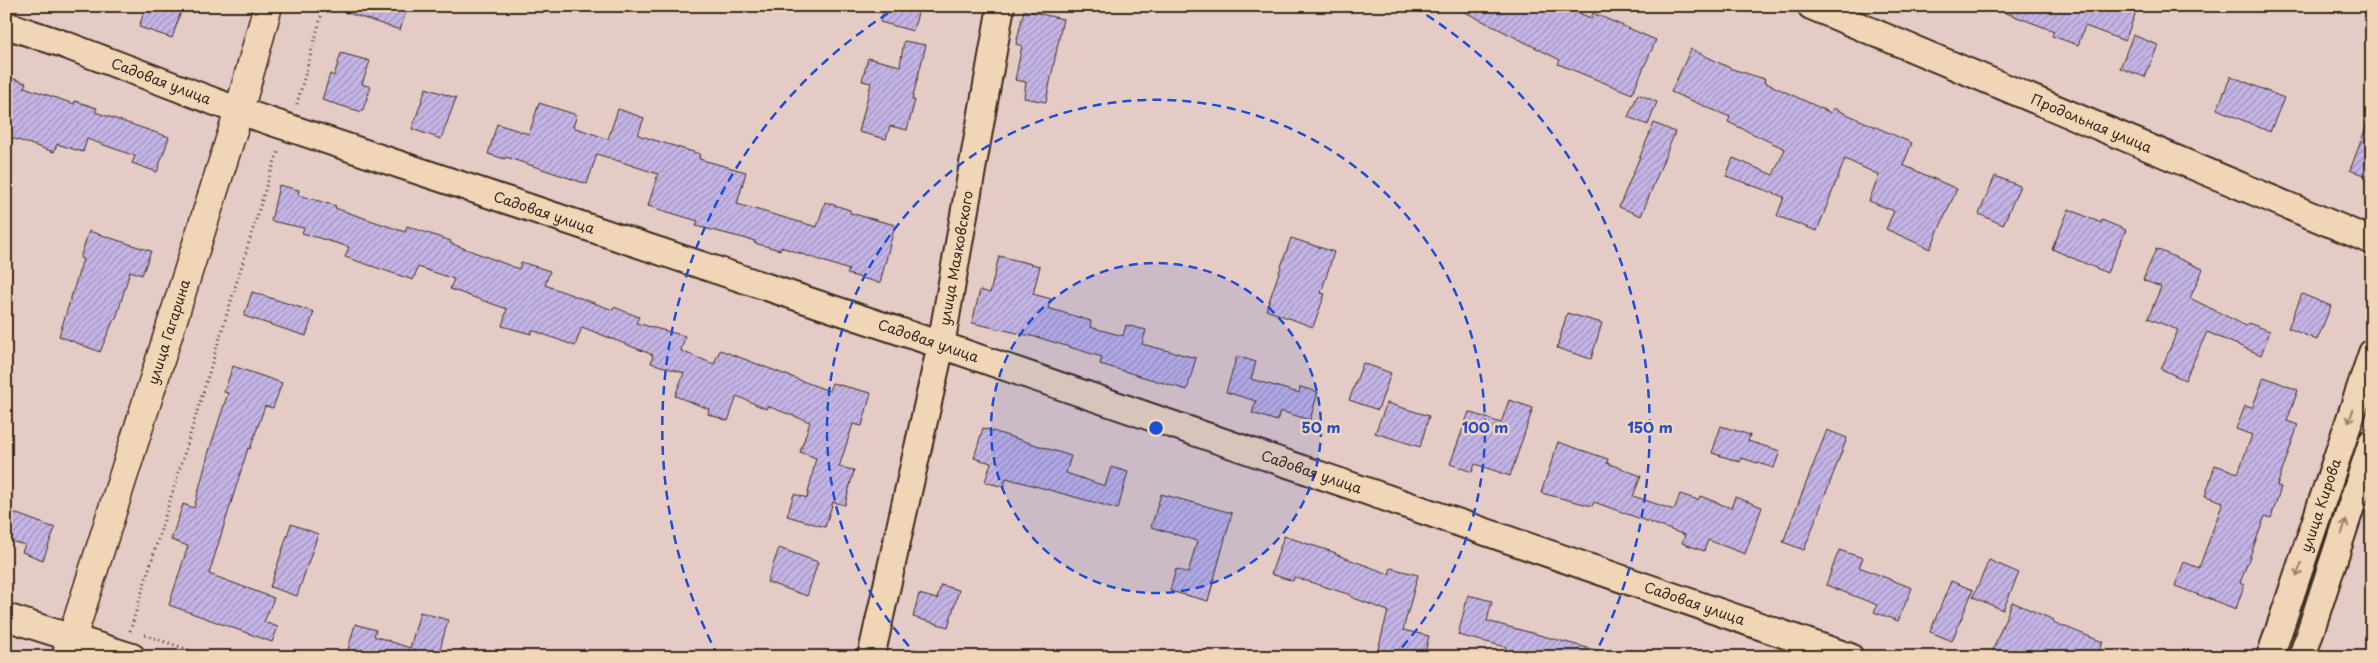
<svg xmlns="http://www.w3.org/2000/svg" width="2378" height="663" viewBox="0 0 2378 663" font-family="'Playpen Sans',sans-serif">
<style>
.building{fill:url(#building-hatch);stroke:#3b2a1e}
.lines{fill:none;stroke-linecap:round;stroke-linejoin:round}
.minor-casing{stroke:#3b2a1e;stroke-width:30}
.major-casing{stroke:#3b2a1e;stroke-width:31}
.path{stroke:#3b2a1e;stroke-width:3;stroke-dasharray:1 4;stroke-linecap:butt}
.minor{stroke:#f1d5b7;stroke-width:26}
.major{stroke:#f1d5b7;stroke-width:28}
.oneway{stroke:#96806a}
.ring{fill:none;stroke:#1d4ed8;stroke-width:2.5;stroke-dasharray:9 6}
.labels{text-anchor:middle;stroke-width:5;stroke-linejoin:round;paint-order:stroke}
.street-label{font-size:14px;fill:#3b2a1e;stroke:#f1d5b7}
.centre{fill:#1d4ed8;stroke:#f1d5b7;stroke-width:2.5}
.ring-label{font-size:15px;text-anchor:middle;font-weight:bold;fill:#1d4ed8;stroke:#f1d5b7;stroke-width:5;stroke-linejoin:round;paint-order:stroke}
</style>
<defs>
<pattern id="building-hatch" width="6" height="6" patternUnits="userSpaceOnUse" patternTransform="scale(1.25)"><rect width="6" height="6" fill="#c4b5e6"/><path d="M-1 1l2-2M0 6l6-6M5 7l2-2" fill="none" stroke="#a093ba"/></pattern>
</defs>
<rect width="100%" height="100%" fill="#e4cbc5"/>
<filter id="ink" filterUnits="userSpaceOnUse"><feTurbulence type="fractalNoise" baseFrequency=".02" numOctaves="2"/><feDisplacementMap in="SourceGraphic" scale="10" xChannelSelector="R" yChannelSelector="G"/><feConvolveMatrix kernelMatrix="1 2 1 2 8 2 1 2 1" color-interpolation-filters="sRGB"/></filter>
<g filter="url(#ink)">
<g class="building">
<path d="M 146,6 L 183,6 L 172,38 L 139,27 Z"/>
<path d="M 340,6 L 408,6 L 400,30 L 339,10 Z"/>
<path d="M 885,6 L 920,6 L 913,31 L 880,22 Z"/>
<path d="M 1453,6 L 1562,6 L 1591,18 L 1593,13 L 1656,40 L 1632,94 L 1558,64 L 1560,60 Z"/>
<path d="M 1994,6 L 2138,6 L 2125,41 L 2085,26 L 2078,45 L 2052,36 L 2054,31 L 1993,8 Z"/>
<path d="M 1024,10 L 1063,19 L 1046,102 L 1024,98 L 1026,82 L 1015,80 L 1022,46 L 1016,44 Z"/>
<path d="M 2133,35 L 2158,45 L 2145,77 L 2120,68 Z"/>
<path d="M 904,41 L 926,45 L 912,100 L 915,100 L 907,130 L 890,126 L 886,139 L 859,132 L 871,83 L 862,81 L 868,58 L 900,66 Z"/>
<path d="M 1691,49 L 1732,69 L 1765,79 L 1764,82 L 1831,113 L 1833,108 L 1912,143 L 1903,165 L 1957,189 L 1930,249 L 1886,229 L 1894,211 L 1869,201 L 1879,175 L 1845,159 L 1817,231 L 1777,216 L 1784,197 L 1726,176 L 1733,158 L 1773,175 L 1785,149 L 1728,122 L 1730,117 L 1671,92 Z"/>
<path d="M 341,53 L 370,61 L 362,84 L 371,87 L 362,112 L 322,100 L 330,74 L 334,76 Z"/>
<path d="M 6,76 L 26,83 L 24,87 L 74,104 L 75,101 L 97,108 L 95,112 L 169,137 L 157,172 L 132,163 L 135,156 L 87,139 L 83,152 L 57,144 L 54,152 L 6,136 Z"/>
<path d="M 2231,76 L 2284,98 L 2270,132 L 2217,109 Z"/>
<path d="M 426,88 L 456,98 L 441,139 L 412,129 Z"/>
<path d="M 1638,94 L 1657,102 L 1648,125 L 1628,117 Z"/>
<path d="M 539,103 L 577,115 L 573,127 L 608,139 L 618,109 L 644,118 L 638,135 L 700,154 L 699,159 L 746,172 L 737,204 L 817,227 L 825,202 L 850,210 L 850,213 L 895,225 L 880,283 L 847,274 L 849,270 L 781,247 L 780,250 L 754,243 L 755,241 L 696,226 L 698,221 L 648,206 L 658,174 L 597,154 L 587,184 L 506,157 L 505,159 L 488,154 L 497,124 L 529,134 Z"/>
<path d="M 2370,117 L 2372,118 L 2372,178 L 2350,170 Z"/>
<path d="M 1654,123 L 1675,132 L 1641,216 L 1619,207 Z"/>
<path d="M 1995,176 L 2020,186 L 2003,225 L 1979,214 Z"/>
<path d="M 279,185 L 299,190 L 298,195 L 336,206 L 335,208 L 405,232 L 407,226 L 451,241 L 450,243 L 519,269 L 521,262 L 550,271 L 545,285 L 613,310 L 614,307 L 639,317 L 636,323 L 685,336 L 681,351 L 714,364 L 720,350 L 829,391 L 832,383 L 871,393 L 862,426 L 853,424 L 839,467 L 854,470 L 845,505 L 833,502 L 825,527 L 787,516 L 794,494 L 807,498 L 816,458 L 800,452 L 810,422 L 767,406 L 766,409 L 737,396 L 728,421 L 708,414 L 709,409 L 675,396 L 684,373 L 651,363 L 653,355 L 582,327 L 575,346 L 532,330 L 531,334 L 502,326 L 507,309 L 450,289 L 454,279 L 418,267 L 413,280 L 345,257 L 349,247 L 302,233 L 304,228 L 271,221 Z"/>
<path d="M 2069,209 L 2101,223 L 2102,220 L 2126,230 L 2107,273 L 2052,249 Z"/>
<path d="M 89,231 L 151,251 L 142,275 L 130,271 L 116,319 L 114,319 L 100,352 L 59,336 L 83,259 L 80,258 Z"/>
<path d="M 1291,238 L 1334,252 L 1321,293 L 1325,294 L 1313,327 L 1266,310 Z"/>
<path d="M 2156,249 L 2203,269 L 2190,298 L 2246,326 L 2248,323 L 2270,331 L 2261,355 L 2207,332 L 2185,380 L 2161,369 L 2178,330 L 2148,318 L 2161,287 L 2143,280 Z"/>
<path d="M 999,256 L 1040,266 L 1033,294 L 1051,299 L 1048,308 L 1091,321 L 1090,327 L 1123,336 L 1126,325 L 1146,330 L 1142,344 L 1196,358 L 1187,390 L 1100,364 L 1102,357 L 1040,338 L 972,323 L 980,290 L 990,293 Z"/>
<path d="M 252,292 L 314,312 L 306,336 L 244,316 Z"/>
<path d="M 2302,294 L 2331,306 L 2317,340 L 2288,328 Z"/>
<path d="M 1567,313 L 1602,323 L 1591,359 L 1557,348 Z"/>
<path d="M 1237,356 L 1256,362 L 1251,379 L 1299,393 L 1300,387 L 1318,392 L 1310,420 L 1280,411 L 1277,421 L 1252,413 L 1256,401 L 1226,392 Z"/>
<path d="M 1363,363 L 1391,373 L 1378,410 L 1349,400 Z"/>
<path d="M 233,366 L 282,383 L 273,408 L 265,406 L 250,449 L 248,448 L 209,574 L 274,598 L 264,622 L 278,627 L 272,642 L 169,605 L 188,546 L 171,540 L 183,504 L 194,508 L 209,451 L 228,393 L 224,392 Z"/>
<path d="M 2264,377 L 2298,390 L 2287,421 L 2298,425 L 2277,486 L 2281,487 L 2271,518 L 2265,516 L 2240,583 L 2244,585 L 2236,609 L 2175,586 L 2184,562 L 2199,568 L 2223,502 L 2205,496 L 2215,465 L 2238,473 L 2252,435 L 2236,429 L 2245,406 L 2252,408 Z"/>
<path d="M 1509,400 L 1533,408 L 1510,476 L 1475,464 L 1472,472 L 1450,464 L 1469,412 L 1501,423 Z"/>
<path d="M 1387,403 L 1429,416 L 1420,447 L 1375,433 Z"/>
<path d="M 1721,426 L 1750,435 L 1748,441 L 1780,451 L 1774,468 L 1741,458 L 1740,462 L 1712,453 Z"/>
<path d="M 983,428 L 1071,456 L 1066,473 L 1105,486 L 1111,467 L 1128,472 L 1118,509 L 1006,478 L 1004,487 L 985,482 L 991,463 L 974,458 Z"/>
<path d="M 1827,430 L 1847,438 L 1804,550 L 1783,542 Z"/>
<path d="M 1558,442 L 1608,459 L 1607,463 L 1641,476 L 1633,496 L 1674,510 L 1680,494 L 1698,500 L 1700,496 L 1731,508 L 1735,497 L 1762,507 L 1745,554 L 1708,540 L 1704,551 L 1682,543 L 1685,535 L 1594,502 L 1592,506 L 1541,493 Z"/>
<path d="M 1161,494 L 1232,513 L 1208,601 L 1170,591 L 1176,569 L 1188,573 L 1197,541 L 1151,527 Z"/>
<path d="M 6,510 L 55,528 L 43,560 L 22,552 L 25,545 L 6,540 Z"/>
<path d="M 291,524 L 318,534 L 297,596 L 270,587 Z"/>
<path d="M 1284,536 L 1336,553 L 1335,554 L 1389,574 L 1391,568 L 1418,575 L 1403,630 L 1429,636 L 1424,657 L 1376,657 L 1388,611 L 1351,597 L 1351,595 L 1294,577 L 1293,581 L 1271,574 Z"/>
<path d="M 779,548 L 818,562 L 807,596 L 767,582 Z"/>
<path d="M 1839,550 L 1863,558 L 1859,567 L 1912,588 L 1898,621 L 1874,612 L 1877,605 L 1826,585 Z"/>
<path d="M 1989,560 L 2019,573 L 2003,610 L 1973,597 Z"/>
<path d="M 1951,581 L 1973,590 L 1952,641 L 1930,632 Z"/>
<path d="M 941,585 L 959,590 L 948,627 L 913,617 L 919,594 L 937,599 Z"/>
<path d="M 1468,595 L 1492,601 L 1487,621 L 1599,651 L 1598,657 L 1503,657 L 1506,647 L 1458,635 Z"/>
<path d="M 2012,602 L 2054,620 L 2053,622 L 2103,642 L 2097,657 L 1990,657 Z"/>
<path d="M 420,612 L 448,620 L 438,657 L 346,657 L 355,624 L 376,630 L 374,636 L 410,648 Z"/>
</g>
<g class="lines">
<defs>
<g id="minor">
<path id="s1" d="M 1811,6 L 2372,241"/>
<path id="s2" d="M 6,25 L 63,44 L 239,111 L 941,345 L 1850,657"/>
<path d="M 6,617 L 132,657"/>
<path id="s3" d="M 871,657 L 941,345 L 1001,6"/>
<path id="s4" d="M 2270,657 L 2372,353"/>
<path d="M 2302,657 L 2372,442"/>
</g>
<g id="major">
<path id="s5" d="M 66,657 L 239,111 L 268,6"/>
</g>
</defs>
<use href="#minor" class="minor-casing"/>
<use href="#major" class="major-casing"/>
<g class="path">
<path d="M 297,104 L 324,6"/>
<path d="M 130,631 L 268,180 L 279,150"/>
<path d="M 145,635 L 210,657"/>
</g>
<use href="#minor" class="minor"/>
<use href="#major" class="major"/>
</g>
<defs><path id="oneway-shaft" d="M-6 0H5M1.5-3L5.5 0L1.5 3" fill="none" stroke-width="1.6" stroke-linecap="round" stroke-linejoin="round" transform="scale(1.25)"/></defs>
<g class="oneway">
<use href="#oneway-shaft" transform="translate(2351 416) rotate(109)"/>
<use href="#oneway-shaft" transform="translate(2344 527) rotate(-72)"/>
<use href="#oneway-shaft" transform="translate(2299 570) rotate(109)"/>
</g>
</g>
<circle cx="1156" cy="428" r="165" fill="#1d4ed8" fill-opacity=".12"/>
<g class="ring">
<circle cx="1156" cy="428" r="165"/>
<path d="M919 657A329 329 0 1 1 1393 657"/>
<path d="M718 656A494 494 0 0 1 898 7M1414 7A494 494 0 0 1 1594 656"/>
</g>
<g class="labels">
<g class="street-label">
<text dy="5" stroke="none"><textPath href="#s2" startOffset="165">Садовая улица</textPath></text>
<text dy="5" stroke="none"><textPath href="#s1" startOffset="304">Продольная улица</textPath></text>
<text dy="5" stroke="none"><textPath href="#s2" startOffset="570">Садовая улица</textPath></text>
<text dy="5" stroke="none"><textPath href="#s3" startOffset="408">улица Маяковского</textPath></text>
<text dy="5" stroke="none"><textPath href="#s5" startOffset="341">улица Гагарина</textPath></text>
<text dy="5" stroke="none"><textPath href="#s2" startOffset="975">Садовая улица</textPath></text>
<text dy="5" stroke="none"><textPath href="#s2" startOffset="1380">Садовая улица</textPath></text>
<text dy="5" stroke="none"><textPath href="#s4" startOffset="160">улица Кирова</textPath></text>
<text dy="5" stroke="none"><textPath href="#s2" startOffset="1785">Садовая улица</textPath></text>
</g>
</g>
<circle cx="1156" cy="428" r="8" class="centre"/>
<g class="ring-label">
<text x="1321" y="433">50 m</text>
<text x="1485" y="433">100 m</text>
<text x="1650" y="433">150 m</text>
</g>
<rect width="2378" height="663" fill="none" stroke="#f1d5b7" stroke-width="25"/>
<rect x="12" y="12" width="2353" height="638" fill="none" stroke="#3b2a1e" stroke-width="2" filter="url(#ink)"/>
</svg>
